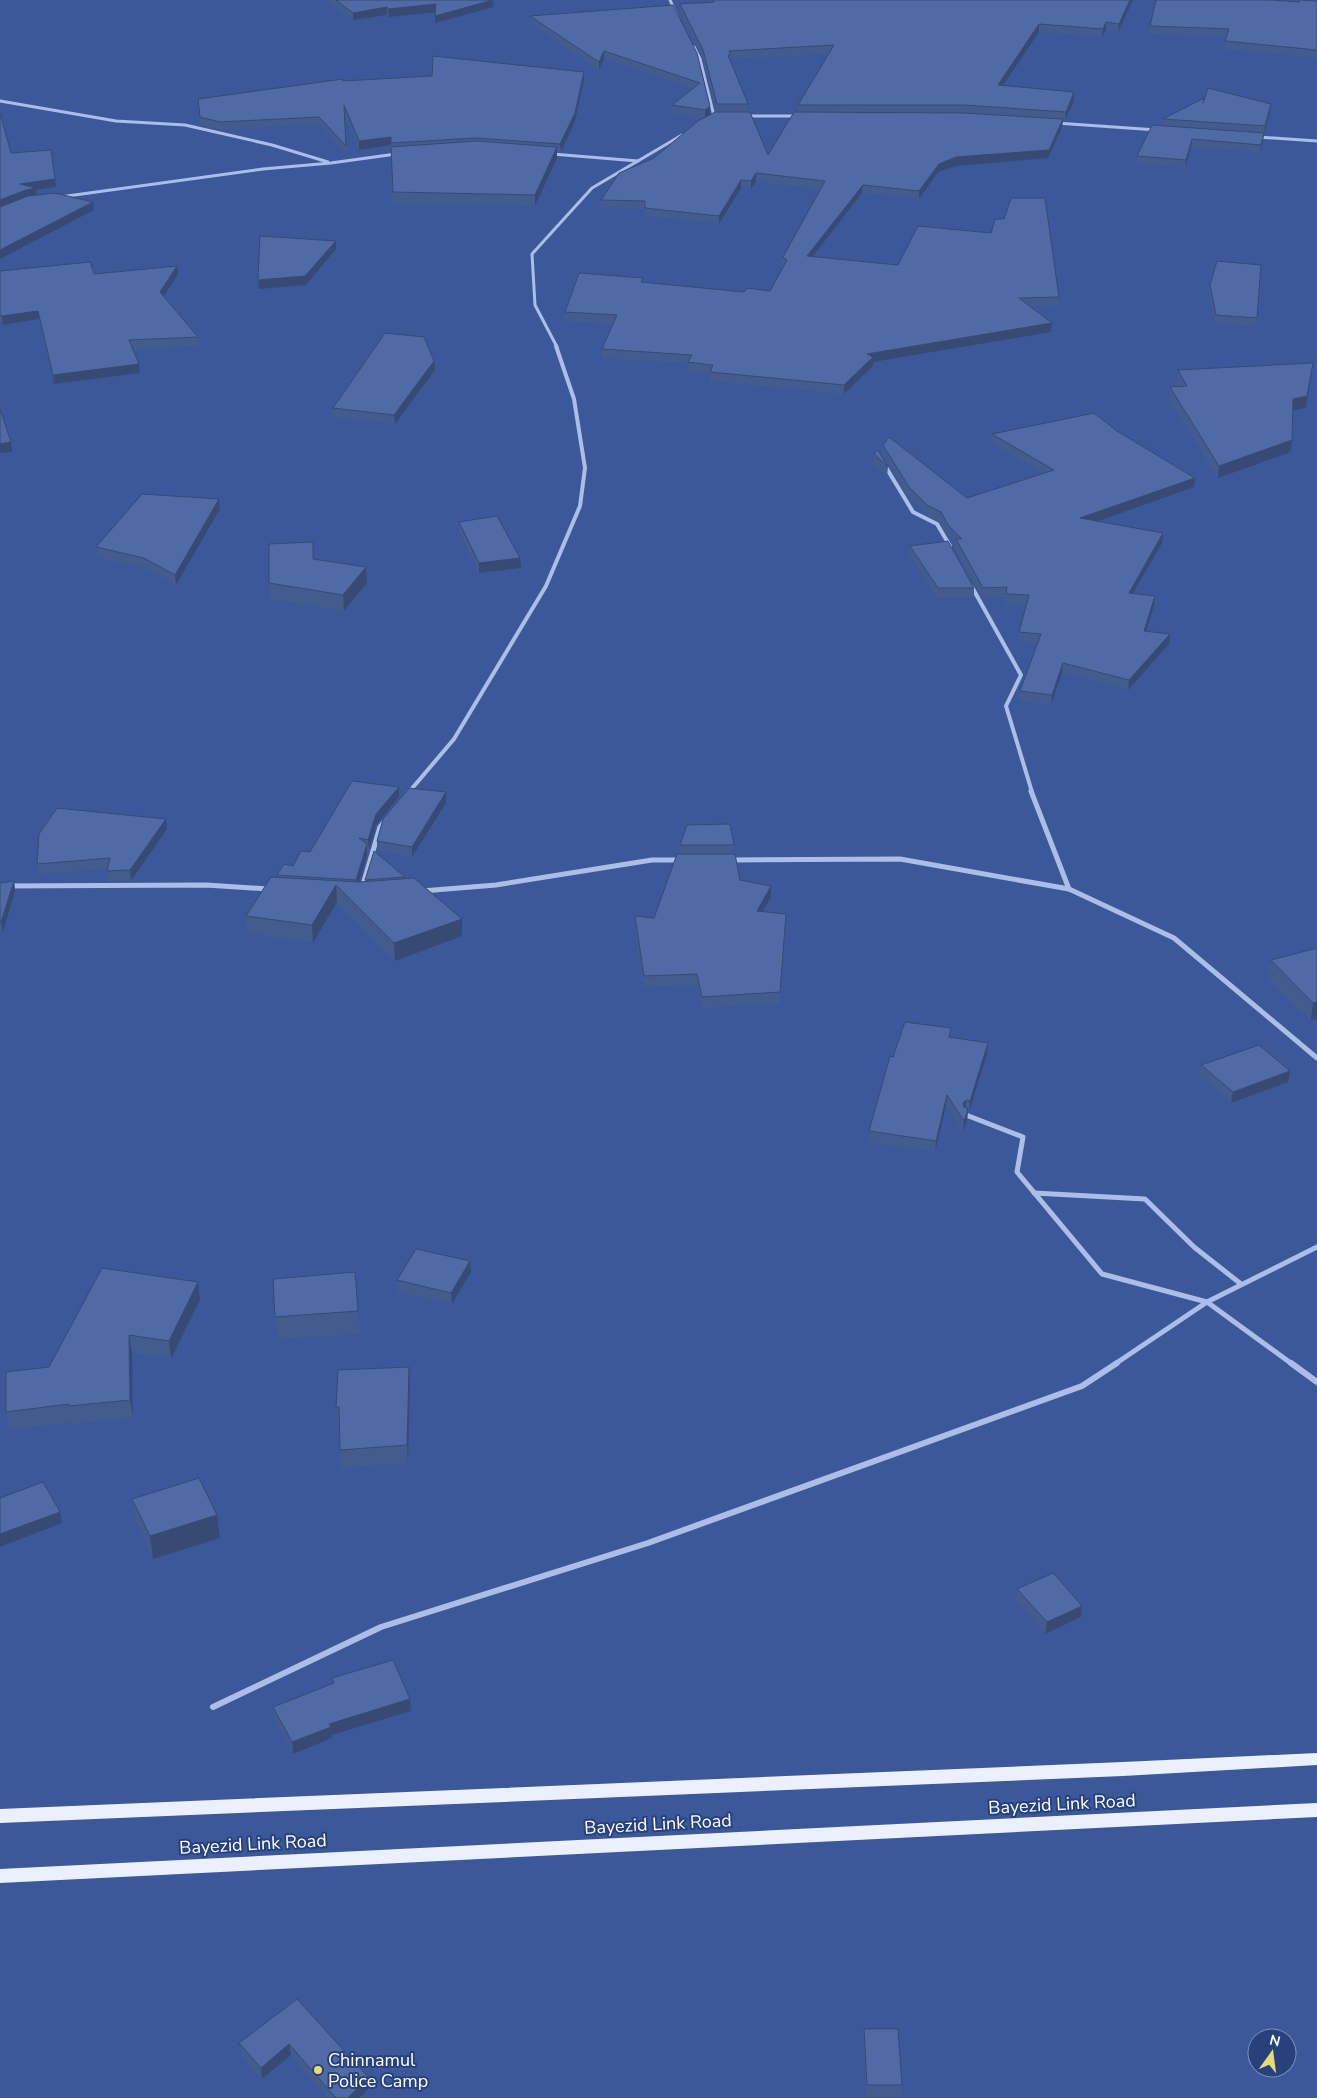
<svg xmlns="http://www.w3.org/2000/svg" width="1317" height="2098" viewBox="0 0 1317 2098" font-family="'Nunito Sans',sans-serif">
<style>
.green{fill:#3b599a;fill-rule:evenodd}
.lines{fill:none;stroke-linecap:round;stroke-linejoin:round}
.minor-far3{stroke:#acbee5;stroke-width:3}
.minor-far2{stroke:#acbee5;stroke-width:4}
.minor-far1{stroke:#acbee5;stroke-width:5}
.minor{stroke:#acbee5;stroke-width:6}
.primary{fill:#ecf0fd;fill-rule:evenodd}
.wall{fill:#445b8e;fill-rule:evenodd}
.shaded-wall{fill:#374a74}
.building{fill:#4f6aa5;stroke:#374a74}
.poi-dot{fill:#edd972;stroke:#27417d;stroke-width:2}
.labels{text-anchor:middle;stroke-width:4;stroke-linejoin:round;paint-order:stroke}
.near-street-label{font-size:18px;fill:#fff;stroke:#27417d}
.near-poi-label{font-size:18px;fill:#fff;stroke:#27417d;text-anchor:start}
</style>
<rect width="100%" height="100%" fill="#27417d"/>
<path class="green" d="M 0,0 L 1317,0 L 1317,2098 L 0,2098 ZM 1257,2038 L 1287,2038 L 1287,2068 L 1257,2068 Z"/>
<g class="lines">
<g class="minor-far3">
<path d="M 670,0 L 678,18"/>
<path d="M 694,47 L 700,59 L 714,116"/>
<path d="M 0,101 L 116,121 L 185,125 L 272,145 L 328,162"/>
<path d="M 746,116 L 797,116"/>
<path d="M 1056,123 L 1157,130"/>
<path d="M 1258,137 L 1317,141"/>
<path d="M 552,154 L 638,161"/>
<path d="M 60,197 L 263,169 L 331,163 L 396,154"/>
<path d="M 557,347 L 535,305 L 532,254 L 592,188 L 682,135"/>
</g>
<g class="minor-far2">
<path d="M 884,464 L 913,512 L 937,524 L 950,546"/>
<path d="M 972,587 L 1021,675 L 1006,706 L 1032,792"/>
<path d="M 409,792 L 454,739 L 546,586 L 580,506 L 585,468 L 574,399 L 556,346"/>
</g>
<g class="minor-far1">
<path d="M 1031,791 L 1069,889"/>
<path d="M 408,793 L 410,791"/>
<path d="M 730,860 L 900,859 L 1069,889 L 1174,938 L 1317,1058"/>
<path d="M 0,886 L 206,885 L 269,889"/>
<path d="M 362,888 L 380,827 L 385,821"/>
<path d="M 422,891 L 496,885 L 652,860 L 681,860"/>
<path d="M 966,1115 L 1023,1137 L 1017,1172 L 1102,1274 L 1207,1302 L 1292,1364"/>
<path d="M 1034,1193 L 1145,1199 L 1194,1247 L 1241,1284"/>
<path d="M 1115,1364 L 1207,1302 L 1317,1247"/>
</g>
<g class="minor">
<path d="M 1291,1363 L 1317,1382"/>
<path d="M 213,1707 L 381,1627 L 648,1543 L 1082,1386 L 1117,1363"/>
</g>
<g class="primary">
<path d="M 1317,1753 L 1317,1765 L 1123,1776 L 0,1823 L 0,1809 L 1123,1762 Z"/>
<path d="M 1317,1803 L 1317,1817 L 0,1883 L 0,1869 Z"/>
</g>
</g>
<g class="wall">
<path d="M 327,0 L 493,0 L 494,7 L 435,23 L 435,12 L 389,17 L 387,15 L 353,20 Z"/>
<path d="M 707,0 L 1133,0 L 1118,32 L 1106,30 L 1102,37 L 1039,32 L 1002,86 L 1074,92 L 1074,101 L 1065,120 L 1063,120 L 1062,127 L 1048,158 L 956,166 L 938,172 L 919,199 L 862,193 L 813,256 L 1059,297 L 1058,305 L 1030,306 L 1052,323 L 1051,332 L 873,362 L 873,366 L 844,394 L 710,381 L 710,373 L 688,371 L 688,363 L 602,358 L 602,349 L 613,324 L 565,321 L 565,312 L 643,282 L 744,292 L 770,291 L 784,266 L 783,266 L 783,257 L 821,189 L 756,182 L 751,189 L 741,188 L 719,224 L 645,216 L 645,209 L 601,208 L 601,200 L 654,158 L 716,112 L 703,58 L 680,12 L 680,4 L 709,2 ZM 829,54 L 798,105 L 798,112 L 768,155 L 747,112 L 748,104 L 731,63 L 731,59 Z"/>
<path d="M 1317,1 L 1317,58 L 1224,49 L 1226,37 L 1149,34 L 1150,26 L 1299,2 Z"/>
<path d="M 673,5 L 710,106 L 710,114 L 705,118 L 672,113 L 672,105 L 693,89 L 604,59 L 599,70 L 530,23 L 530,16 Z"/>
<path d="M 584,80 L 575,121 L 561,152 L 557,152 L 557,158 L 535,206 L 393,204 L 391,145 L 359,150 L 344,113 L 346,154 L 320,124 L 221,130 L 200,125 L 198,99 L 343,81 Z"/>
<path d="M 1271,104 L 1270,112 L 1264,134 L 1260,153 L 1191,147 L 1185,168 L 1137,164 L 1137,156 L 1162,126 L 1163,119 Z"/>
<path d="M 177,266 L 178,274 L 164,297 L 198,337 L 199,346 L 133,349 L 139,364 L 140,373 L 54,384 L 39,319 L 3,325 L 0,321 L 0,271 L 94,274 Z"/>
<path d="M 1210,285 L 1257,318 L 1256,327 L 1215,324 L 1209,293 Z"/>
<path d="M 434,361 L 435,370 L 395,424 L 334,417 L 333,408 Z"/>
<path d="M 1178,370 L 1311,376 L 1306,408 L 1293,411 L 1291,452 L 1218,478 L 1169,399 L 1170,387 L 1179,386 L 1176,383 Z"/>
<path d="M 1117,431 L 1194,487 L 1097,521 L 1163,533 L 1162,543 L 1133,593 L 1155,596 L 1154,606 L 1146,632 L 1169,644 L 1128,690 L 1062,673 L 1051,705 L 1020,701 L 1020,691 L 1037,644 L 1018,641 L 1019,632 L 1026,605 L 1005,604 L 1006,597 L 982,597 L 955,549 L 956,543 L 947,535 L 940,522 L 927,515 L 908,497 L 882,454 L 883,445 L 967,498 L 1043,473 L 991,443 L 992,434 Z"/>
<path d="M 874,454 L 888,467 L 887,476 L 874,463 Z"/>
<path d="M 219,499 L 220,509 L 176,585 L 145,568 L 97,557 L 96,547 Z"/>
<path d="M 459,522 L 521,568 L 479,573 L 459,532 Z"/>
<path d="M 910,546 L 974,588 L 974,598 L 937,598 L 910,555 Z"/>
<path d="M 314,559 L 367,583 L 344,611 L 271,599 L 269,583 Z"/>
<path d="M 446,792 L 446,803 L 412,857 L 377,851 L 377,841 Z"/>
<path d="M 399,797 L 376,825 L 369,850 L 367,850 L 367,855 L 359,882 L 365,882 L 365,880 L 405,877 L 405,879 L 462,936 L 395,961 L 337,902 L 313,943 L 248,933 L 246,916 L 277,877 L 277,875 L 293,866 L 310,852 Z"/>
<path d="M 167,829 L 131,881 L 108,881 L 107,869 L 39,874 L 37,864 Z"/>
<path d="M 680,845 L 734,845 L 734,854 L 740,880 L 771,886 L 771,897 L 762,911 L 785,925 L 780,1003 L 702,1008 L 697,985 L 644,987 L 635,927 L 635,916 L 654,918 L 680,854 Z"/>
<path d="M 14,881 L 15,891 L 3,932 L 0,932 L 0,883 Z"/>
<path d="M 1317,948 L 1317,1019 L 1311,1020 L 1268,977 L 1271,960 Z"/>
<path d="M 951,1038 L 988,1043 L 987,1054 L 969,1112 L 968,1111 L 967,1120 L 963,1132 L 946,1106 L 935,1152 L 868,1142 L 869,1131 L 893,1057 Z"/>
<path d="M 1201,1065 L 1290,1071 L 1288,1082 L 1231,1103 L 1199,1076 Z"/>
<path d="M 355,1272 L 360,1334 L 278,1339 L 275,1317 Z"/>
<path d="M 471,1272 L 452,1304 L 398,1292 L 397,1280 Z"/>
<path d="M 200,1300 L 171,1359 L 132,1353 L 133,1418 L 72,1424 L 72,1422 L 9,1430 L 6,1412 L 49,1367 Z"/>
<path d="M 410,1385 L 408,1463 L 341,1468 L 340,1450 L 339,1425 L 337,1425 L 336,1407 Z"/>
<path d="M 132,1499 L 217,1515 L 220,1538 L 153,1559 L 136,1522 Z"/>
<path d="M 1017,1589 L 1081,1617 L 1045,1634 L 1016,1601 Z"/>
<path d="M 332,1678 L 411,1711 L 332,1735 L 332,1738 L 293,1754 L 274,1719 L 273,1707 L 333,1683 Z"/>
<path d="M 297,1999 L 368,2077 L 369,2088 L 360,2098 L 328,2098 L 291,2055 L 262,2079 L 241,2055 L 239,2043 Z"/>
<path d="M 864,2029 L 902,2085 L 901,2096 L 866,2097 L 863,2041 Z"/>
</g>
<g class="shaded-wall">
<path d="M 493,0 L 494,7 L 435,23 L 435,16 Z"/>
<path d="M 1130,0 L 1133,0 L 1118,32 L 1119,24 Z"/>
<path d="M 436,4 L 436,12 L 389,17 L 388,9 Z"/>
<path d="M 387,7 L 387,15 L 353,20 L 353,13 Z"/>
<path d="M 1106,22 L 1106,30 L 1102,37 L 1103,29 Z"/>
<path d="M 1039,24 L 1039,32 L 997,94 L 998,85 Z"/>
<path d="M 604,51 L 604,59 L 599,70 L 599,62 Z"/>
<path d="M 584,72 L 584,80 L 575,121 L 561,152 L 560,144 Z"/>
<path d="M 1074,92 L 1074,101 L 1065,120 L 1066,112 Z"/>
<path d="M 1271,104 L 1270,112 L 1264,134 L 1265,126 Z"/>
<path d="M 710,106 L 710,114 L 705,118 L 705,110 Z"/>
<path d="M 1063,119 L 1062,127 L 1048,158 L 956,166 L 938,172 L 919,199 L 919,191 L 939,164 Z"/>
<path d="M 1264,133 L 1263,141 L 1260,153 L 1261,145 Z"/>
<path d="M 391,137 L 391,145 L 359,150 L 359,141 Z"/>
<path d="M 1192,139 L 1191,147 L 1185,168 L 1186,160 Z"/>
<path d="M 557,147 L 557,158 L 535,206 L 535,195 Z"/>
<path d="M 756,173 L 756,182 L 751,189 L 751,181 Z"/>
<path d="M 55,179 L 56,187 L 36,190 L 37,196 L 0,208 L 0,200 L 20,184 Z"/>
<path d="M 741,180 L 741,188 L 719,224 L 719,216 Z"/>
<path d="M 863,185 L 862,193 L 807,264 L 807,256 Z"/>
<path d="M 93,202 L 94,210 L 0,259 L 0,250 Z"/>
<path d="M 336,241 L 336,249 L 306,285 L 259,289 L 258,280 Z"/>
<path d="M 177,266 L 178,274 L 161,301 L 160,292 Z"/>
<path d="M 38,311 L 39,319 L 3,325 L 2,316 Z"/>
<path d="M 1052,323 L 1051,332 L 873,362 L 873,366 L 844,394 L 844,385 L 867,354 Z"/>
<path d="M 434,361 L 435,370 L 395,424 L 394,415 Z"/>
<path d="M 1313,363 L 1306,408 L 1291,411 L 1293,399 Z"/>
<path d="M 139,364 L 140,373 L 54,384 L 53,375 Z"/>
<path d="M 1292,440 L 1291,452 L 1218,478 L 1219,466 Z"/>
<path d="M 11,442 L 12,452 L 0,453 L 0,444 Z"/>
<path d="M 1195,478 L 1194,487 L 1079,528 L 1080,518 Z"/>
<path d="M 219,499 L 220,509 L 176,585 L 175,575 Z"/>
<path d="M 1163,533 L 1162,543 L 1128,602 L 1129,593 Z"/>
<path d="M 520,558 L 521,568 L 479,573 L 479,563 Z"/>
<path d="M 366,567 L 367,583 L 344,611 L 343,595 Z"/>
<path d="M 1155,596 L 1154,606 L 1143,641 L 1144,631 Z"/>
<path d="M 1170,634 L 1169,644 L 1128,690 L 1129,680 Z"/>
<path d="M 1063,663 L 1062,673 L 1051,705 L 1052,695 Z"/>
<path d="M 399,787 L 399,797 L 376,825 L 369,850 L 368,840 L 376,814 Z"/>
<path d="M 446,792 L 446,803 L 412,857 L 412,847 Z"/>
<path d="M 166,819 L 167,829 L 131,881 L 130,870 Z"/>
<path d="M 367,844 L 367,855 L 357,890 L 356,880 Z"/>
<path d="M 14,881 L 15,891 L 3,932 L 1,922 Z"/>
<path d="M 336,885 L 337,902 L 313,943 L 312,925 Z"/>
<path d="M 771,886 L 771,897 L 757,921 L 757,911 Z"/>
<path d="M 462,919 L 462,936 L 395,961 L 394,943 Z"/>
<path d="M 1317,1002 L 1317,1019 L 1311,1020 L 1313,1003 Z"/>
<path d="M 988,1043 L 987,1054 L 969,1112 L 970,1101 Z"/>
<path d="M 1290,1071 L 1288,1082 L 1231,1103 L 1233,1092 Z"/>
<path d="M 947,1095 L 946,1106 L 935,1152 L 936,1141 Z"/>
<path d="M 966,1100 L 965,1111 L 963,1103 Z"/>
<path d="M 968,1109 L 967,1120 L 963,1132 L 964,1121 Z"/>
<path d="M 470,1261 L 471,1272 L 452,1304 L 451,1293 Z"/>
<path d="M 198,1282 L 200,1300 L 171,1359 L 169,1341 Z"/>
<path d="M 129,1335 L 132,1353 L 133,1418 L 130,1400 Z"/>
<path d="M 409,1367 L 410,1385 L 408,1463 L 407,1445 Z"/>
<path d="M 60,1512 L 62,1523 L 0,1547 L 0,1534 Z"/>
<path d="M 217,1515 L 220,1538 L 153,1559 L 150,1536 Z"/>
<path d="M 1082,1606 L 1081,1617 L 1045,1634 L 1047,1622 Z"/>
<path d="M 410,1699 L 411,1711 L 332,1735 L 332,1738 L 293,1754 L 292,1742 L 329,1724 Z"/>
<path d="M 289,2044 L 291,2055 L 262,2079 L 261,2068 Z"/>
<path d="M 368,2077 L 369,2088 L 360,2098 L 348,2098 Z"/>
</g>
<g class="building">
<path d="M 336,0 L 493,0 L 435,16 L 436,4 L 388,9 L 387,7 L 353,13 Z"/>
<path d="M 713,0 L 1130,0 L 1119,24 L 1106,22 L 1103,29 L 1039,24 L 998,85 L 1074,92 L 1066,112 L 964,105 L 798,105 L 834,45 L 729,51 L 731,55 L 728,55 L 748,104 L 717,104 L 703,50 L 680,4 L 714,2 Z"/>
<path d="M 1156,0 L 1271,0 L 1299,2 L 1300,0 L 1317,1 L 1317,50 L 1225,41 L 1229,29 L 1150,26 Z"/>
<path d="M 673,5 L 697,53 L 710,106 L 705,110 L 672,105 L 700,83 L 604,51 L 599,62 L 530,16 Z"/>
<path d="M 433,56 L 584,72 L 575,113 L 560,144 L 476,138 L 391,143 L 391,137 L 359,141 L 344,105 L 346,146 L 319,117 L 220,122 L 200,117 L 198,99 L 343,79 L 343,81 L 432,76 Z"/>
<path d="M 1208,88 L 1271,104 L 1265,126 L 1163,119 L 1204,98 L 1203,103 Z"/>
<path d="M 715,112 L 750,112 L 768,155 L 794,112 L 963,113 L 1063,119 L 1049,150 L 956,157 L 939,164 L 919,191 L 863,185 L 807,256 L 898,265 L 918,226 L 991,233 L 995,219 L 1004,219 L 1011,198 L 1045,198 L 1059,297 L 1019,298 L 1052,323 L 867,354 L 873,357 L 844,385 L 710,372 L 713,365 L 688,362 L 692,355 L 602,349 L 617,315 L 565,312 L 579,273 L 643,278 L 641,282 L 744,292 L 747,288 L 770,291 L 787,260 L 783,257 L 825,181 L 756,173 L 751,181 L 741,180 L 719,216 L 645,208 L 645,201 L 601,200 L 619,173 L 654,158 L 698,121 Z"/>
<path d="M 0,113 L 11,153 L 51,150 L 55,179 L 20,184 L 36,188 L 26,190 L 0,200 Z"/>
<path d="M 1152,125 L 1264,133 L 1261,145 L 1192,139 L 1186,160 L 1137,156 Z"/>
<path d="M 476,141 L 557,147 L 535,195 L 393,192 L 391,147 Z"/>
<path d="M 55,193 L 93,202 L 0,250 L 0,207 L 28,196 Z"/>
<path d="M 260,236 L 336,241 L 305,276 L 258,280 Z"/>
<path d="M 1217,261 L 1261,265 L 1257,318 L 1216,315 L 1210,285 Z"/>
<path d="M 90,262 L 94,274 L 177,266 L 160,292 L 198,337 L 129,340 L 139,364 L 53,375 L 38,311 L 2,316 L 0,314 L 0,271 Z"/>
<path d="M 385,333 L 424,337 L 434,361 L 394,415 L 333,408 Z"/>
<path d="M 1313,363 L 1307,396 L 1293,399 L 1292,440 L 1219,466 L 1170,387 L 1187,386 L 1178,370 Z"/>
<path d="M 0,409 L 11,442 L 0,444 Z"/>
<path d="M 1094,413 L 1117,431 L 1195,478 L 1080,518 L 1163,533 L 1129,593 L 1155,596 L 1144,631 L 1170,634 L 1129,680 L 1063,663 L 1052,695 L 1020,691 L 1041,634 L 1019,632 L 1029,595 L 1006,594 L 1007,587 L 983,588 L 956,539 L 962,539 L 948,525 L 941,512 L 927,505 L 909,487 L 883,445 L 889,437 L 967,498 L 1054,470 L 992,434 Z"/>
<path d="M 878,450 L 888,467 L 874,454 Z"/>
<path d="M 142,494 L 219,499 L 175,575 L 144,558 L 96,547 Z"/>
<path d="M 497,516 L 520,558 L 479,563 L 459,522 Z"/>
<path d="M 948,541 L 974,588 L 938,588 L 910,546 Z"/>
<path d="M 313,542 L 313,559 L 366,567 L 343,595 L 269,583 L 269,544 Z"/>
<path d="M 352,781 L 399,787 L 376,814 L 368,840 L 359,838 L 367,844 L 356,880 L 277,875 L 284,864 L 293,866 L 301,851 L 310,852 Z"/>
<path d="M 409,788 L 446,792 L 412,847 L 377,841 L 383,819 Z"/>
<path d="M 57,808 L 166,819 L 130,870 L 107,871 L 110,858 L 37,864 L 39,834 Z"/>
<path d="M 730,824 L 734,845 L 680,845 L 687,825 Z"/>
<path d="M 374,851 L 405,877 L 365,880 Z"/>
<path d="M 677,854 L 735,854 L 740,880 L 771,886 L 757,911 L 786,914 L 780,992 L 702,997 L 697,974 L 644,976 L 635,916 L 654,918 Z"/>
<path d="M 271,877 L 359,882 L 414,878 L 462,919 L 394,943 L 336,885 L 312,925 L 246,916 Z"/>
<path d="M 14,881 L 1,922 L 0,922 L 0,883 Z"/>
<path d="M 1317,948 L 1317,1002 L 1313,1003 L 1271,960 Z"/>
<path d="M 905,1022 L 951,1028 L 949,1037 L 988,1043 L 970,1101 L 966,1100 L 963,1103 L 964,1107 L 968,1109 L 964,1121 L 947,1095 L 936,1141 L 869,1131 L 890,1056 L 893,1057 Z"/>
<path d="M 1259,1045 L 1290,1071 L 1233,1092 L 1201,1065 Z"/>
<path d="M 416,1249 L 470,1261 L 451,1293 L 397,1280 Z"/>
<path d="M 102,1268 L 198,1282 L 169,1341 L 129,1335 L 130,1400 L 69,1406 L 69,1404 L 6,1412 L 6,1372 L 49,1367 Z"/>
<path d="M 355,1272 L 358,1311 L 275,1317 L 273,1279 Z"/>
<path d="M 409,1367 L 407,1445 L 340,1450 L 339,1407 L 336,1407 L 338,1370 Z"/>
<path d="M 199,1478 L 217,1515 L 150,1536 L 132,1499 Z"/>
<path d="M 43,1482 L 60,1512 L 0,1534 L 0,1498 Z"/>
<path d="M 1053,1573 L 1082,1606 L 1047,1622 L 1017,1589 Z"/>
<path d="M 393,1660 L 410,1699 L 329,1724 L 331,1727 L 292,1742 L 273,1707 L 334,1683 L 332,1678 Z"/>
<path d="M 297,1999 L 368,2077 L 348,2098 L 336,2098 L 289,2044 L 261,2068 L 239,2043 Z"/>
<path d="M 864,2029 L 898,2029 L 902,2085 L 867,2085 Z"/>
</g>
<circle class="poi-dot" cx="318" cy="2070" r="5"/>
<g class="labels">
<g class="near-street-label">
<text transform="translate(1062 1804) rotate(-3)" y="6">Bayezid Link Road</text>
<text transform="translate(658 1824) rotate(-3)" y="6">Bayezid Link Road</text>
<text transform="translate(253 1844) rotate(-3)" y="6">Bayezid Link Road</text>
</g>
<g class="near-poi-label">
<text x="328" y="2066">Chinnamul<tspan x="328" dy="21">Police Camp</tspan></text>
</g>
</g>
<g transform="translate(1272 2053) rotate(14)"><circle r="24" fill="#27417d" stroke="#7d8db1"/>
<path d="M0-4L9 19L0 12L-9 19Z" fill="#edd972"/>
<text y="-8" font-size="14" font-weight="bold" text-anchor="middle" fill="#ffffff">N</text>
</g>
</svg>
